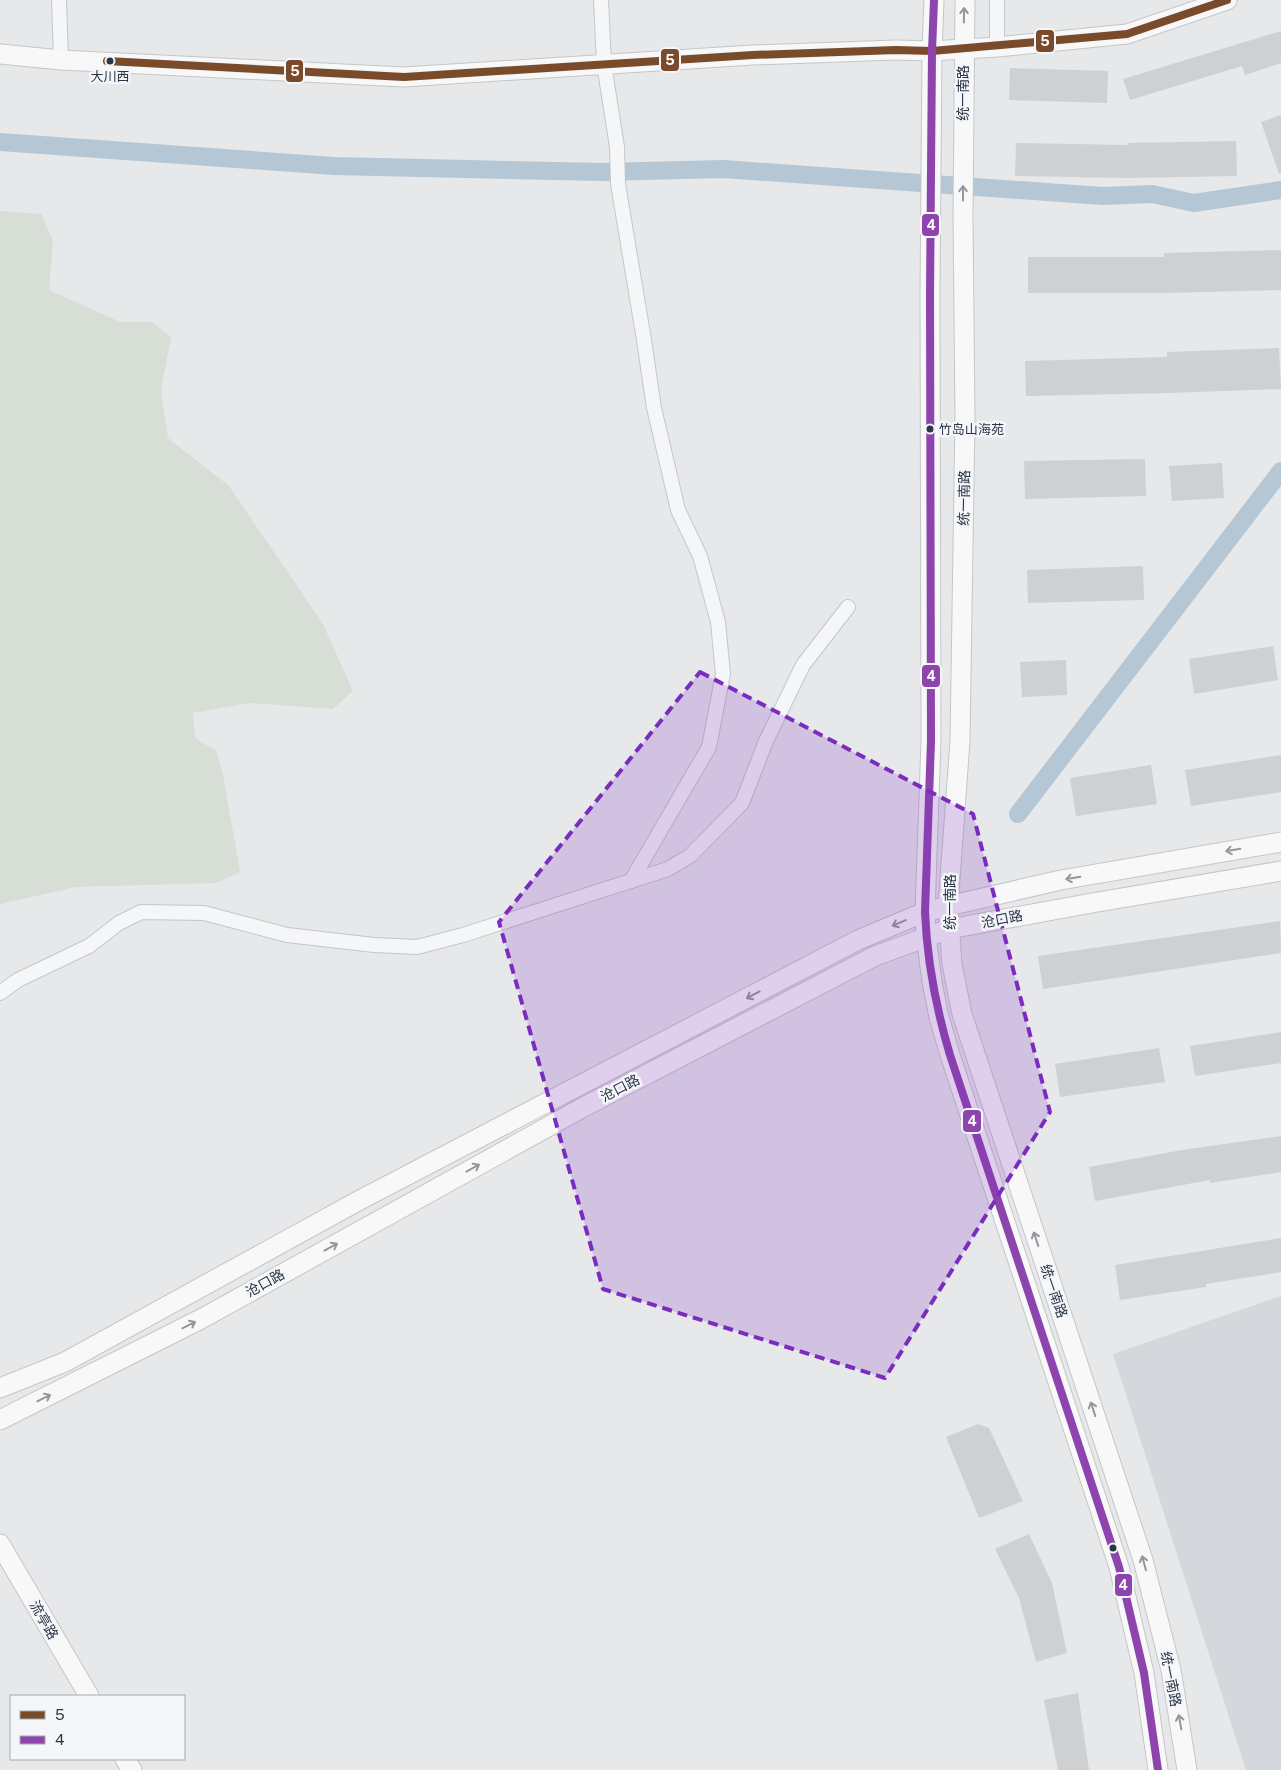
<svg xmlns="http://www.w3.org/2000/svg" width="1281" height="1770" viewBox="0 0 1281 1770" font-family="'Public Sans','Noto Sans SC',sans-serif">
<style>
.built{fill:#d4d8dd}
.green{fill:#d7ded6}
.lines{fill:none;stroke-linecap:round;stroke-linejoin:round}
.canal{stroke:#b5c6d4;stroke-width:18}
.building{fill:#ced0d2}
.street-casing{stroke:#c4c6c8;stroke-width:16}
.secondary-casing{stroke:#c4c6c8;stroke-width:21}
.street{stroke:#f5f6f7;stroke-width:14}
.secondary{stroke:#f8f8f8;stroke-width:19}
.bus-1-casing{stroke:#f4f6f9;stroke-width:11}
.bus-2-casing{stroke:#f4f6f9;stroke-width:11}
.bus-1{stroke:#7a4b2a;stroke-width:8}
.bus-2{stroke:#8e44ad;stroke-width:8}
.oneway{stroke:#92979e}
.marked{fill:#7b2cbf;fill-opacity:0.2;stroke:#7b2cbf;stroke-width:4;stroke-dasharray:10 6;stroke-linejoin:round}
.bus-dot{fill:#2b3644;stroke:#f4f6f9;stroke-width:2}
.labels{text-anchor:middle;stroke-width:5;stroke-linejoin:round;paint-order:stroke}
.bus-label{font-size:13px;fill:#2b3644;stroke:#f4f6f9}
.street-label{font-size:14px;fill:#2b3644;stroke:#f4f6f9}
.line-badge{stroke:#f4f6f9;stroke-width:2}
.badge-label{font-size:14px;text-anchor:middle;font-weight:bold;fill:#fff}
</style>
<rect width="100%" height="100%" fill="#e6e8ea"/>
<path class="built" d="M 1281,1296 L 1281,1770 L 1246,1770 L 1113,1354 Z"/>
<path class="green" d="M 0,211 L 41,214 L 53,241 L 49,290 L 120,322 L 152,322 L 171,337 L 161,390 L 168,438 L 229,486 L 323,624 L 353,691 L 333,709 L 249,703 L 193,713 L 195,738 L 216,751 L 223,774 L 240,872 L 216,883 L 76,887 L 0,904 Z"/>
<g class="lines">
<g class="canal">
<path d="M 0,142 L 334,166 L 602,172 L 723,169 L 1103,196 L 1152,194 L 1194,203 L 1281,190"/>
<path d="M 1018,814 L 1281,471"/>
</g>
</g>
<g class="building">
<path d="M 1281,31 L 1281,63 L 1245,75 L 1242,66 L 1130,100 L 1123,79 Z"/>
<path d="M 1010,68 L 1108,71 L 1107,103 L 1009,100 Z"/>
<path d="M 1281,115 L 1281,173 L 1279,174 L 1261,122 Z"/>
<path d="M 1236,141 L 1237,176 L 1128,178 L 1015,176 L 1016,143 L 1128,145 L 1128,143 Z"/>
<path d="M 1281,250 L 1281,290 L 1165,293 L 1028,293 L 1028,257 L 1164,257 L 1164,253 Z"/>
<path d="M 1279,348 L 1281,389 L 1169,393 L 1026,396 L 1025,361 L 1167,357 L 1167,352 Z"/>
<path d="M 1145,459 L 1146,496 L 1025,499 L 1024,461 Z"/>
<path d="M 1222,463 L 1224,498 L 1172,501 L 1169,466 Z"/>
<path d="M 1143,566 L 1144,600 L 1028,603 L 1027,570 Z"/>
<path d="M 1273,646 L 1278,680 L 1194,694 L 1189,659 Z"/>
<path d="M 1066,660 L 1067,695 L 1022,697 L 1020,662 Z"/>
<path d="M 1281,755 L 1281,792 L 1191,806 L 1185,770 Z"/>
<path d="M 1151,765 L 1157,804 L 1076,816 L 1070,778 Z"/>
<path d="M 1280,921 L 1281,953 L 1043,989 L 1038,956 Z"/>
<path d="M 1281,1032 L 1281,1063 L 1195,1076 L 1190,1046 Z"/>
<path d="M 1159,1048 L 1165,1082 L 1060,1097 L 1055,1064 Z"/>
<path d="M 1281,1136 L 1281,1172 L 1210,1183 L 1210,1180 L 1095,1201 L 1089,1167 L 1182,1150 Z"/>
<path d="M 1281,1238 L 1281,1272 L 1206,1284 L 1206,1287 L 1120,1300 L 1115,1265 Z"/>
<path d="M 978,1424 L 989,1428 L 1023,1501 L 979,1518 L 946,1437 Z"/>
<path d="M 1029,1534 L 1052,1583 L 1067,1653 L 1036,1662 L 1019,1598 L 995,1549 Z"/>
<path d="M 1078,1693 L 1089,1770 L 1058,1770 L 1044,1700 Z"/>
</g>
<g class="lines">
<defs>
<g id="street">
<path d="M 59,0 L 61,60"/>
<path d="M 601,0 L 604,64 L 617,147 L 618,184 L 644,340 L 654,408 L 678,510 L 700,556 L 718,622 L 723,674 L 709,747 L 631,881"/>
<path d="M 997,0 L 997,47"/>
<path d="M 0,993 L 18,980 L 89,946 L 119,923 L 141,912 L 204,913 L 287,935 L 374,945 L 417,947 L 463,935 L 668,869 L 690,856 L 742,803 L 766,741 L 803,665 L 848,607"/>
</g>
<g id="secondary">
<path d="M 934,0 L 932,51 L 930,295 L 931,741 L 925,912 L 926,936 L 932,982 L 939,1017 L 950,1055 L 1119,1567 L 1144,1673 L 1158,1770"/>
<path d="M 965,0 L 963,216 L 965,417 L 960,741 L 948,906 L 952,964 L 962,1014 L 1143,1560 L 1171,1670 L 1187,1770"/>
<path d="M 0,54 L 61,60 L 404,77 L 753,55 L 896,50 L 932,51 L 997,47 L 1127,34 L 1227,0"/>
<path d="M 0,1388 L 65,1362 L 358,1201 L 858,940 L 925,912 L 948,906 L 1061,880 L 1281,842"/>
<path d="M 0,1420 L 201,1319 L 580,1109 L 875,956 L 949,929 L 1092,903 L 1281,871"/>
<path d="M 0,1544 L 89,1696"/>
<path d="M 125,1759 L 132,1770"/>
</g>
</defs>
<use href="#street" class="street-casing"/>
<use href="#secondary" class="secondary-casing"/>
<use href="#street" class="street"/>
<use href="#secondary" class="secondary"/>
<defs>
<path id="bus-1" d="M 107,61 L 404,77 L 753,55 L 896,50 L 932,51 L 1127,34 L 1227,0"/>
<path id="bus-2" d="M 934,0 L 932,51 L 930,295 L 931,741 L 925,912 C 927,961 936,1008 950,1055 L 1119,1567 L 1144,1673 L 1158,1770"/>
</defs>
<use href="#bus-1" class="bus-1-casing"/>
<use href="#bus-2" class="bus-2-casing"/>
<use href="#bus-1" class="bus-1"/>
<use href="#bus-2" class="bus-2"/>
</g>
<defs><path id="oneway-shaft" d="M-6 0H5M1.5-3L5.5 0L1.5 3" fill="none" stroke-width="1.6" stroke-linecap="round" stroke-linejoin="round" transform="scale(1.25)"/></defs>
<g class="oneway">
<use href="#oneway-shaft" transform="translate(964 15) rotate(-89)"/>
<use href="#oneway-shaft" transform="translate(963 193) rotate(-90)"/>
<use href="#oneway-shaft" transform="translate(1233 850) rotate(170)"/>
<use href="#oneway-shaft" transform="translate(1073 878) rotate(170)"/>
<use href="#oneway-shaft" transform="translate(899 923) rotate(157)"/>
<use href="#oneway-shaft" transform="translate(753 995) rotate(152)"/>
<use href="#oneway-shaft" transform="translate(473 1168) rotate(-29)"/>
<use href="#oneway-shaft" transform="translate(1036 1239) rotate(-108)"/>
<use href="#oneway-shaft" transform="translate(331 1247) rotate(-29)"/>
<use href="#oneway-shaft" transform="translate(189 1325) rotate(-27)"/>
<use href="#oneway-shaft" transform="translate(44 1398) rotate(-27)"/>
<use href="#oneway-shaft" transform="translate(1093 1409) rotate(-108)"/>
<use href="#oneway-shaft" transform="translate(1144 1563) rotate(-105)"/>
<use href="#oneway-shaft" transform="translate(1180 1722) rotate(-100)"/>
</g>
<path class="marked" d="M 700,672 L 973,814 L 1050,1112 L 885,1378 L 603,1289 L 499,922 Z"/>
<g class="bus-dot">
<circle cx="110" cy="61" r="4.5"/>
<circle cx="930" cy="429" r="4.5"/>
<circle cx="1113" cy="1548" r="4.5"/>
</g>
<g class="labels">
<g class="bus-label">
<text x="110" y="81">大川西</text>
<text x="939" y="434" text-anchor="start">竹岛山海苑</text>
</g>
<g class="street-label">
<text transform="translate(963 93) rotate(-90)" y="5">统一南路</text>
<text transform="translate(964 498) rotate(-89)" y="5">统一南路</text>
<text transform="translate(950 902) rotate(-90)" y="5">统一南路</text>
<text transform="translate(1002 919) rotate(-11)" y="5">沧口路</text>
<text transform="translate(620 1088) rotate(-28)" y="5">沧口路</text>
<text transform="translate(265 1283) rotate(-29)" y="5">沧口路</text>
<text transform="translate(1054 1291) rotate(71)" y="5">统一南路</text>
<text transform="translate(44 1620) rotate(60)" y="5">流亭路</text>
<text transform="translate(1171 1679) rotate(79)" y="5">统一南路</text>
</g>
</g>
<g class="line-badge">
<rect x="1035" y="29" width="20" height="24" rx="5" fill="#7a4b2a"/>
<rect x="660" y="48" width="20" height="24" rx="5" fill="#7a4b2a"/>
<rect x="285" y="59" width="19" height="24" rx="5" fill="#7a4b2a"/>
<rect x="921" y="213" width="19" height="24" rx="5" fill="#8e44ad"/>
<rect x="921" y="664" width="20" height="24" rx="5" fill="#8e44ad"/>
<rect x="962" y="1109" width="20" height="24" rx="5" fill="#8e44ad"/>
<rect x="1114" y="1573" width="19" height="24" rx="5" fill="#8e44ad"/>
</g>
<g class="badge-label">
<text x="1045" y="46">5</text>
<text x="670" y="65">5</text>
<text x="295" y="76">5</text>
<text x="931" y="230">4</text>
<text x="931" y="681">4</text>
<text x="972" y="1126">4</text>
<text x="1123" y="1590">4</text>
</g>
<rect x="10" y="1695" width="175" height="65" fill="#f4f6f9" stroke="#a4a9b1"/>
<rect x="20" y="1711" width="25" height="8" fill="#7a4b2a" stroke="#a4a9b1"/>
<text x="55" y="1720" font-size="15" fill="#2b3644">5</text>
<rect x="20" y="1736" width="25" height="8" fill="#8e44ad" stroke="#a4a9b1"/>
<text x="55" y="1745" font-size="15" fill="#2b3644">4</text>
</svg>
